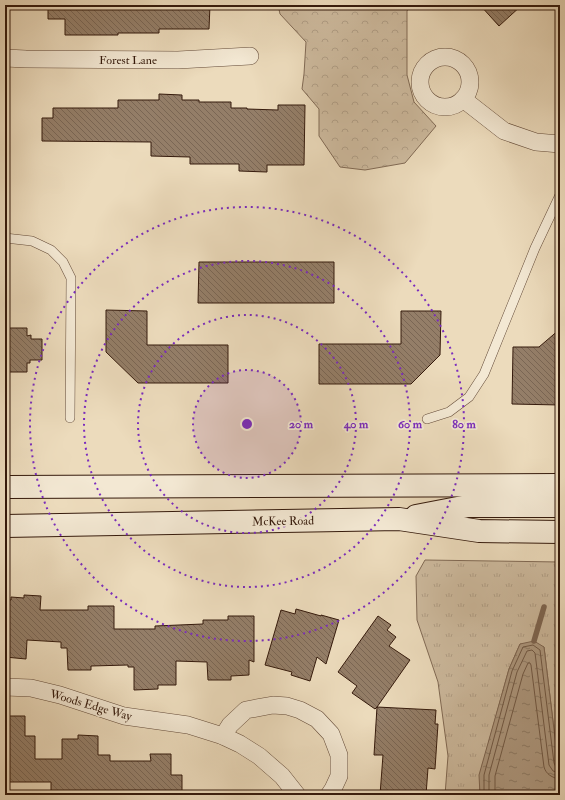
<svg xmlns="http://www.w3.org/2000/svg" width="565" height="800" viewBox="0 0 565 800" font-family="'IM FELL Double Pica',serif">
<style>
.grass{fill:url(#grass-tufts);stroke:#816a55}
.forest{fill:url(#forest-crowns);stroke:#816a55}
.water{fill:url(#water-ripples);stroke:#7e6652}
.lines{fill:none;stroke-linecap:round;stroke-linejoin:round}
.shore{stroke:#725a46;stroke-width:1}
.stream{stroke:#7e6652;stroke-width:5.5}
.building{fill:url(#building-back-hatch);stroke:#351a0c}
.service-casing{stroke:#634a38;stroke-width:10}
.minor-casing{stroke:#634a38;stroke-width:18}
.secondary-casing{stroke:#351a0c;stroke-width:24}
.service{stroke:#f3e8d3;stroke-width:9}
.minor{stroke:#f3e8d3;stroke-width:17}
.secondary{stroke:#f3e8d3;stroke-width:22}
.ring{fill:none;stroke:#7b2cbf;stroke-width:2;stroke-dasharray:2 4}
.labels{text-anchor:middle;stroke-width:3.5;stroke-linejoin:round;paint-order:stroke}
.street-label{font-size:12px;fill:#351a0c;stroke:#f3e8d3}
.centre{fill:#7b2cbf;stroke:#f3e8d3;stroke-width:2}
.ring-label{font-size:12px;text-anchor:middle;font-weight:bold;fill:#7b2cbf;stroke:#f3e8d3;stroke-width:3.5;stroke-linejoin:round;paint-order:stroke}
</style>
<defs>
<pattern id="grass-tufts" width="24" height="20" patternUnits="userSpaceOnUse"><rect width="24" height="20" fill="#cdba9e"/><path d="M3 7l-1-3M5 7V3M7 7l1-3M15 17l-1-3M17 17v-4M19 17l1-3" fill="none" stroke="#b19f87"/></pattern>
<pattern id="forest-crowns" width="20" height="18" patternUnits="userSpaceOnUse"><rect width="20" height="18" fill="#cdba9e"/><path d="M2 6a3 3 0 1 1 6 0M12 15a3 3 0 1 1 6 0" fill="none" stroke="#b19f87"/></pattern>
<pattern id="water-ripples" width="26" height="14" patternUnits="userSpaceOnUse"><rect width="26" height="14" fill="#ae9980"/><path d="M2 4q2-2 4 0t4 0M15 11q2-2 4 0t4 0" fill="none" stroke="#8e7c67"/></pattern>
<pattern id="building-back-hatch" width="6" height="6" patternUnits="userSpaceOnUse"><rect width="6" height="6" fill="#947e68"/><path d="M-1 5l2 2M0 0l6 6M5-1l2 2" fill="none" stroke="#7a6654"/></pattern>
</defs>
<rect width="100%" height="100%" fill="#ecdbbc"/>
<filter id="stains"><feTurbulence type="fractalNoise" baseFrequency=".005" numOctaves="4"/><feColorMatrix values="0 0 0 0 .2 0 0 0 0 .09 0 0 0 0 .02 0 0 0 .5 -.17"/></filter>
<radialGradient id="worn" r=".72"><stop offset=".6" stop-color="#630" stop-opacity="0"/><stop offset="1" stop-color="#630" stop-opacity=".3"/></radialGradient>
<path class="grass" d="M 425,560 L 560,562 L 560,779 L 544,647 L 520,644 L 509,669 L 480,774 L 480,795 L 445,795 L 448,756 L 438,682 L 417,620 L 416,576 Z"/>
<path class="forest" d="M 278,5 L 410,5 L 407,11 L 407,75 L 414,102 L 436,126 L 405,163 L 365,170 L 340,167 L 319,136 L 319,109 L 302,89 L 304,74 L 306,42 L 280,14 Z"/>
<path class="water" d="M 534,641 L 544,647 L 560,779 L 560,795 L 480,795 L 479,775 L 509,669 L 520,644 Z"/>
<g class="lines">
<g class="shore">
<path d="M 484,795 L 484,775 L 512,671 L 523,647 L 533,645 L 540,650 L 554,763 L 556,767 L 560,768"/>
<path d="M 489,795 L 489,775 L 517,672 L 527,651 L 532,650 L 535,653 L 549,765 L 553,771 L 560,773"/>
<path d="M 495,795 L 495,776 L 523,674 L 528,663 L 530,663 L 531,665 L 544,767 C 546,774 552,778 560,779"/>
</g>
<path class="stream" d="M 534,641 L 544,607"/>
</g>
<g class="building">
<path d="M 48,5 L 210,5 L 209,29 L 159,29 L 159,33 L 118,33 L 118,35 L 65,35 L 65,19 L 48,19 Z"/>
<path d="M 480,5 L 522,5 L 499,26 Z"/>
<path d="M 159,94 L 182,95 L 182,100 L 199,100 L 199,102 L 231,102 L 231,108 L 247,108 L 247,109 L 278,110 L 278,105 L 305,105 L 304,165 L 267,165 L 267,172 L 239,171 L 239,164 L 190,164 L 190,157 L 151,156 L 151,142 L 42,141 L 42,118 L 53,118 L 53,108 L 118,108 L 118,100 L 159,100 Z"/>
<path d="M 199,262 L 334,262 L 334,303 L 198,303 Z"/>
<path d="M 106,310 L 147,311 L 147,345 L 228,345 L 228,383 L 138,383 L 106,352 Z"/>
<path d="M 401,311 L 441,311 L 440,355 L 411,384 L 319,384 L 319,344 L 401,344 Z"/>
<path d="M 5,328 L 27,328 L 27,336 L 31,335 L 31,339 L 42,339 L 42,360 L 30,360 L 30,363 L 27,363 L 27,372 L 5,372 Z"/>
<path d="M 560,329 L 560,405 L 512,404 L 513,347 L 539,347 Z"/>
<path d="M 24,595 L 41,596 L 40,610 L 88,610 L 88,606 L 114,606 L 114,629 L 155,629 L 155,626 L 203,624 L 203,620 L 228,620 L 228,616 L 254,616 L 254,662 L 249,660 L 249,675 L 231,676 L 231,680 L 208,680 L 207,662 L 176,661 L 176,685 L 158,685 L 158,689 L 134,690 L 134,667 L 128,667 L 128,665 L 91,666 L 91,670 L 68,670 L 67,648 L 61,648 L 61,642 L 27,640 L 26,659 L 5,657 L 5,600 L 11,600 L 11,597 L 24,598 Z"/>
<path d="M 296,609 L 321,616 L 321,615 L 339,620 L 326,664 L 317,657 L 310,681 L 291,675 L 292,672 L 265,665 L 281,610 L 295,614 Z"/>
<path d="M 378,616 L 391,625 L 387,630 L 396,637 L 389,646 L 410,660 L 377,707 L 436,710 L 435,724 L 438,724 L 435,769 L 428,768 L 426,795 L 380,795 L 383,755 L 374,755 L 377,707 L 375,709 L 352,693 L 357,686 L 338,672 Z"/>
<path d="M 6,716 L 25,716 L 25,736 L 35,736 L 35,759 L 62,759 L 62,739 L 78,739 L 78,735 L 98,736 L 98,755 L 110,755 L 110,761 L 151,761 L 150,754 L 171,754 L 171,775 L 182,775 L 182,795 L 51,795 L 51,782 L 5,782 Z"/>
</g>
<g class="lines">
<defs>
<g id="service">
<path d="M 5,238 L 32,241 L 51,250 L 63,262 L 71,278 L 70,418"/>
<path d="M 427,419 L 449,412 L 469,397 L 484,374 L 535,248 L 560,195"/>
</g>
<g id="minor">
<circle cx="445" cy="82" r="25"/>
<path d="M 5,58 L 26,59 L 178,60 L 250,56"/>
<path d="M 463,99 L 504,131 L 536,142 L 560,144"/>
<path d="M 5,687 L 31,688 L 60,695 L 124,716 L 188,725 L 223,736 L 240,744 L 259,756 L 282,776 L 297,795"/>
<path d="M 223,736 L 230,725 L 246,710 L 273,705 L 287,706 L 300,710 L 317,719 L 331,734 L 339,755 L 339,776 L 333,789 L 329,795"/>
</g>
<g id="secondary">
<path d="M 5,487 L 560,485"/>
<path d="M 416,516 L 468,506 L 560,506"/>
<path d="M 5,526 L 399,519 L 479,531 L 560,532"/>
</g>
</defs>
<use href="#service" class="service-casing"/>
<use href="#minor" class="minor-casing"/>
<use href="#secondary" class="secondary-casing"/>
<use href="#service" class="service"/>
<use href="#minor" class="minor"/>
<use href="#secondary" class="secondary"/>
</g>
<circle cx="247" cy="424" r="54" fill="#7b2cbf" fill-opacity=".12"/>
<g class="ring">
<circle cx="247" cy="424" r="54"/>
<circle cx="247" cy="424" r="109"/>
<circle cx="247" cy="424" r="163"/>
<circle cx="247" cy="424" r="217"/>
</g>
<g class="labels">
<g class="street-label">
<text x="128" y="64">Forest Lane</text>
<text transform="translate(283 521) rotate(-1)" y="4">McKee Road</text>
<text transform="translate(91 705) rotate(16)" y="4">Woods Edge Way</text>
</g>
</g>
<circle cx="247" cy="424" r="6" class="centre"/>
<g class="ring-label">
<text x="301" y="428">20 m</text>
<text x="356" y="428">40 m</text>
<text x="410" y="428">60 m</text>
<text x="464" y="428">80 m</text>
</g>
<rect width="565" height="800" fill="none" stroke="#ecdbbc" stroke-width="20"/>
<rect x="6" y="6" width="553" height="788" fill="none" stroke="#351a0c" stroke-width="2"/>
<rect x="10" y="10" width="545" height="780" fill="none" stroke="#351a0c"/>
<rect width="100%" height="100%" filter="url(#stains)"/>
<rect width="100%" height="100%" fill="url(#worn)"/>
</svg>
